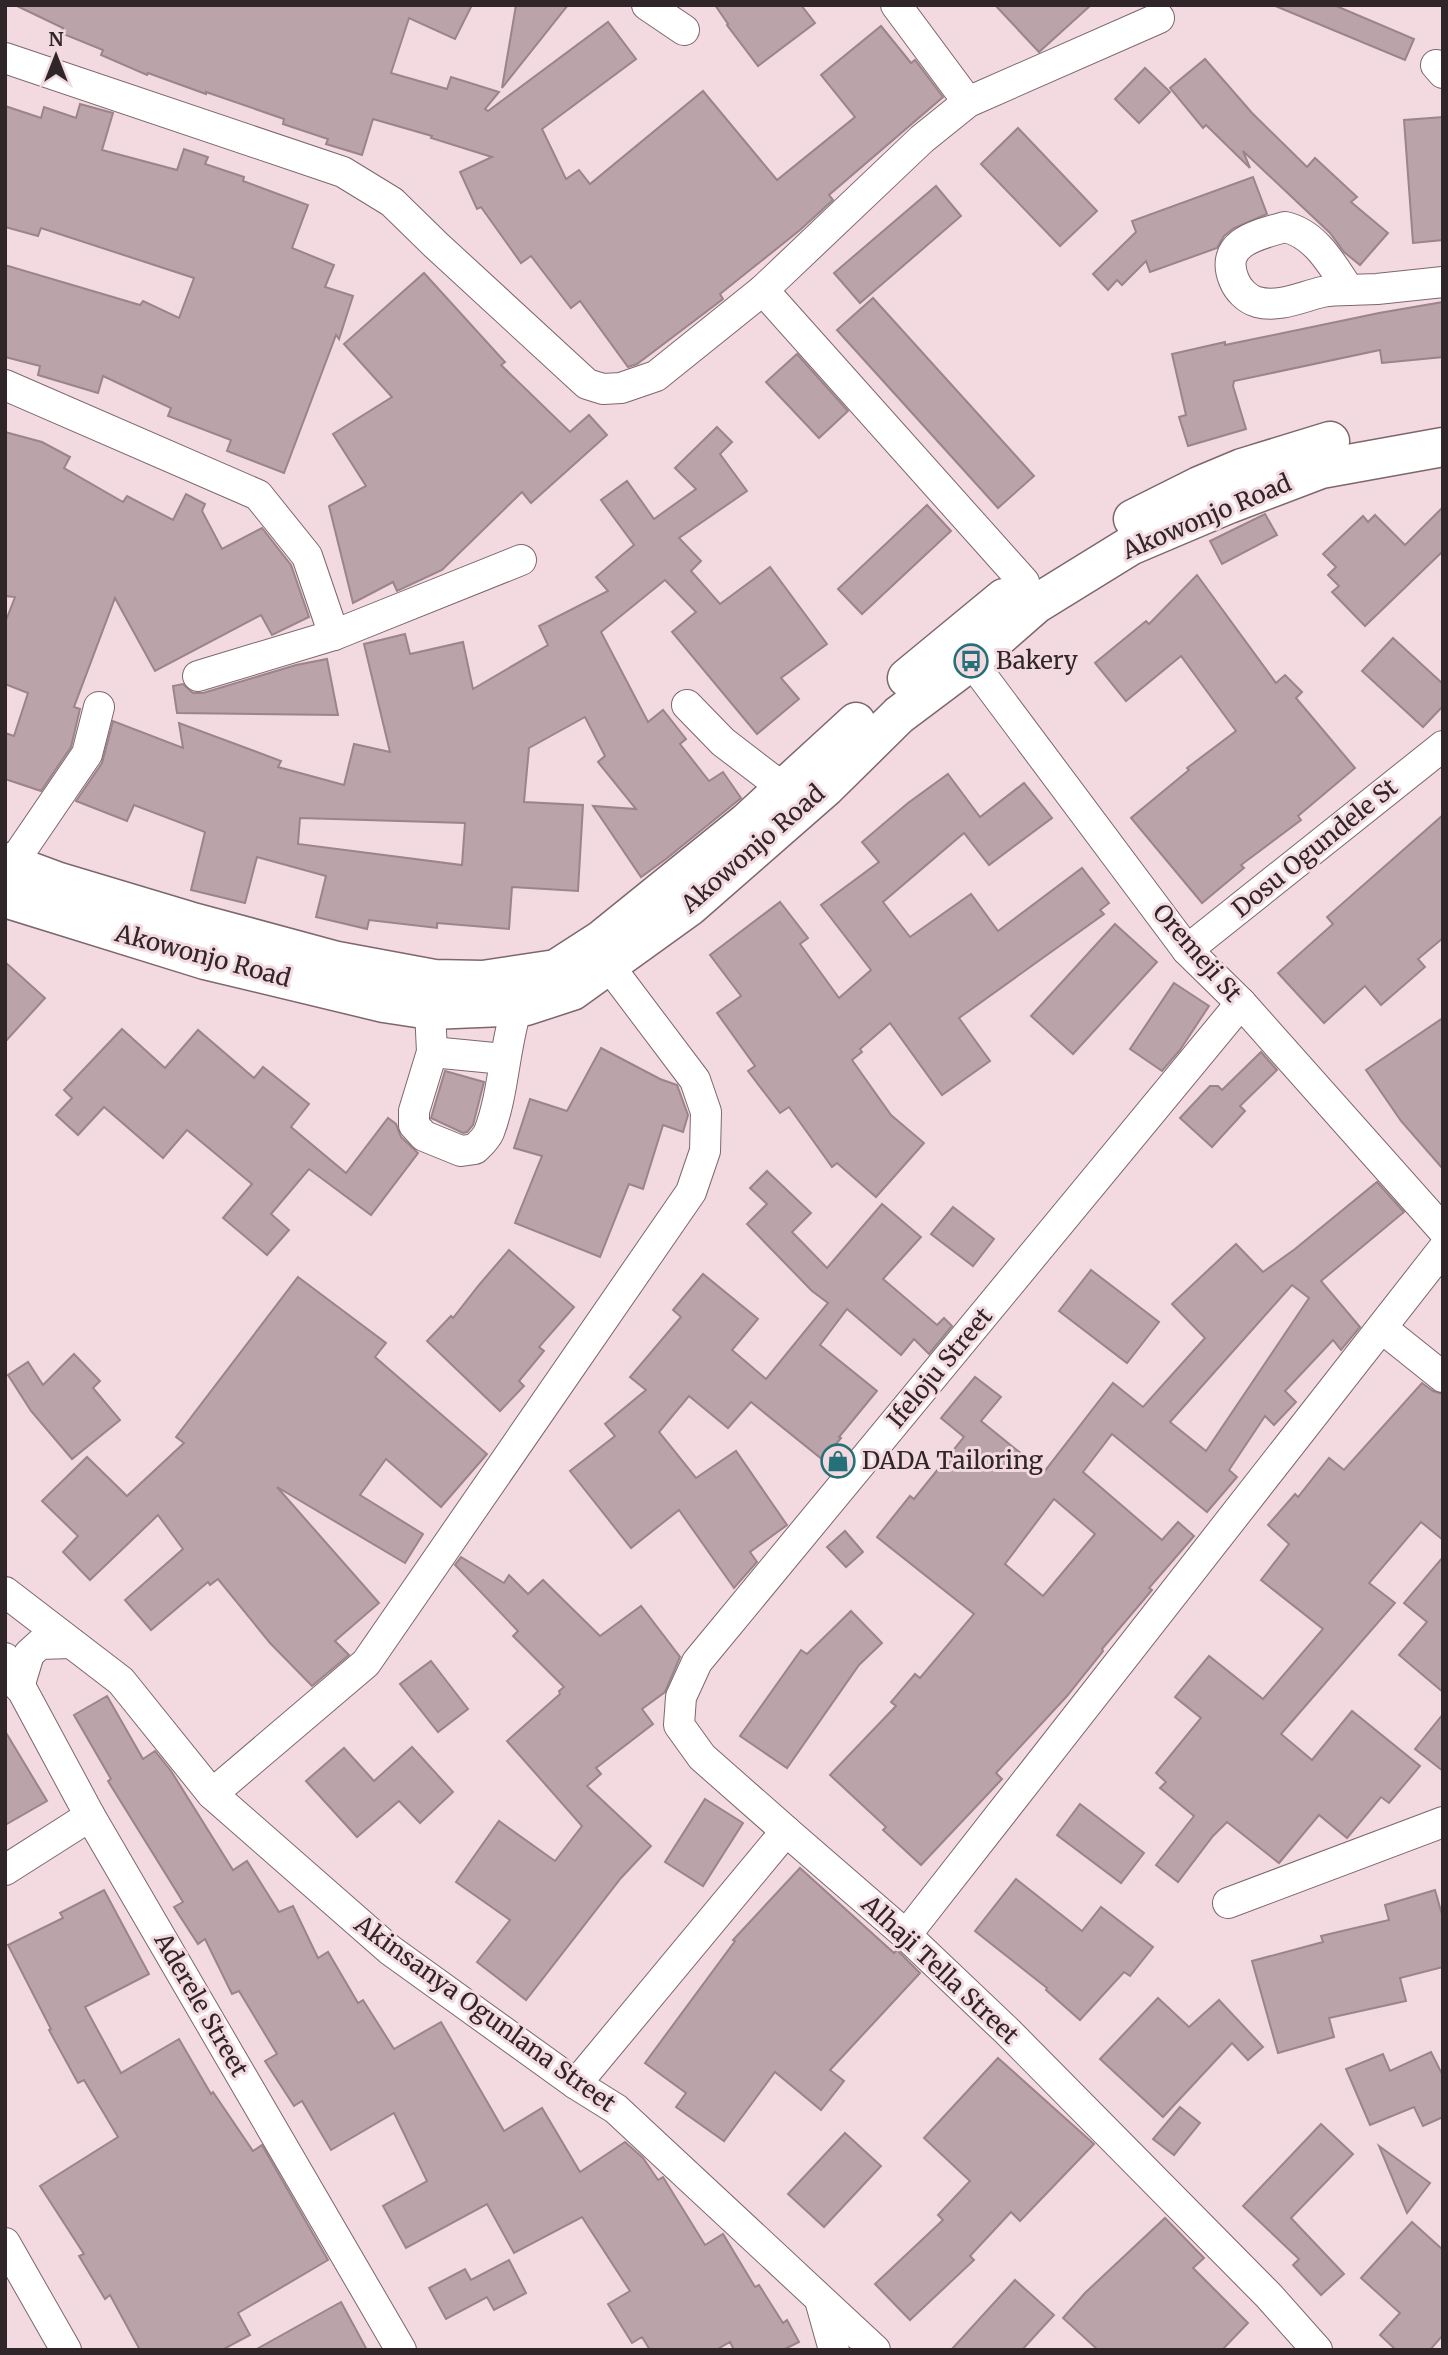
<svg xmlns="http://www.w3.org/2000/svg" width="1448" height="2355" viewBox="0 0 1448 2355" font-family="Merriweather,serif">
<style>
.building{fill:#baa3a9;stroke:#9b848a;stroke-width:2;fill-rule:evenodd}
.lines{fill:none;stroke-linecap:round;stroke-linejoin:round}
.minor-casing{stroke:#7d676d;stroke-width:32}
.major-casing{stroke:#7d676d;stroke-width:41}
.minor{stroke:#fff;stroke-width:30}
.major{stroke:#fff;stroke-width:38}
.labels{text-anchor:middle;stroke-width:6;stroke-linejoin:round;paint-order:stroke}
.street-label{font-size:24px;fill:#302629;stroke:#f3d9e0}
.poi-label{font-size:24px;fill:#302629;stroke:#f3d9e0;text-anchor:start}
</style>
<rect width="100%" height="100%" fill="#f3d9e0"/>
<g class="building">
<path d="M 15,5 L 472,5 L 455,39 L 409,18 L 391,73 L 447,89 L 451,77 L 499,92 L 485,109 L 488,111 L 608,22 L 636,59 L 542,129 L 566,179 L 579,170 L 590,184 L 703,91 L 777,180 L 855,117 L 821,75 L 881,26 L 911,63 L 915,60 L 943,97 L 829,195 L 833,200 L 800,230 L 720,294 L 723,299 L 637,364 L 628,367 L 580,301 L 571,308 L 531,256 L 521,263 L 481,207 L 477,209 L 460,172 L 492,157 L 431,138 L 432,136 L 373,119 L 362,155 L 326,144 L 328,139 L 283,124 L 284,119 L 206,92 L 206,94 L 148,73 L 147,75 L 101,55 L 103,50 L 61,33 L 63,28 Z"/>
<path d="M 516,5 L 568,5 L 502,88 Z"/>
<path d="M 715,5 L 801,5 L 815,23 L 758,66 L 727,25 L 728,24 Z"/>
<path d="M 995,5 L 1091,5 L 1039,52 Z"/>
<path d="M 1273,5 L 1334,5 L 1414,39 L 1405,60 Z"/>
<path d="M 1205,59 L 1252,113 L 1307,167 L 1315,158 L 1357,197 L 1351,202 L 1388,233 L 1360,265 L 1344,252 L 1330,233 L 1243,151 L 1250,168 L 1206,125 L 1203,128 L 1170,88 Z"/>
<path d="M 1145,68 L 1170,92 L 1139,123 L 1115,99 Z"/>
<path d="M 80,104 L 113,113 L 102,150 L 177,170 L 184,149 L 208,157 L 205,164 L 244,177 L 243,181 L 308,205 L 292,248 L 334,265 L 325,287 L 353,296 L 339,339 L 336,335 L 284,473 L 227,451 L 231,440 L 168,416 L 171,408 L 103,376 L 98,393 L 38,375 L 40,366 L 5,357 L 5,265 L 140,305 L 143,301 L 179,318 L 194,278 L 41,228 L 38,236 L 5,227 L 5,106 L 41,118 L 44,107 L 76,118 Z"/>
<path d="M 1443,117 L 1443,240 L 1413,243 L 1404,120 Z"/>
<path d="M 1018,128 L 1097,211 L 1060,246 L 981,164 Z"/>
<path d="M 1253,177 L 1267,214 L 1234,228 L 1224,236 L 1217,248 L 1150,272 L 1146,261 L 1122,285 L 1117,280 L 1108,290 L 1093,274 L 1136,232 L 1132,221 Z"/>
<path d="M 936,186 L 961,216 L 860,303 L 834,273 Z"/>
<path d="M 424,273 L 505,362 L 501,365 L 570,432 L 589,415 L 607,435 L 531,503 L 522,492 L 442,570 L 397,591 L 393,582 L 353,603 L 329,506 L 366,486 L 333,434 L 392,397 L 344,344 Z"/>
<path d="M 873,298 L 1034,476 L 998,508 L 837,330 Z"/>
<path d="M 1443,302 L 1443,357 L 1382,363 L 1380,350 L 1234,381 L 1233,386 L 1246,429 L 1188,446 L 1179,417 L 1186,415 L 1172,354 L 1225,342 L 1225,345 L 1379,313 Z"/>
<path d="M 797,354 L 848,411 L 819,438 L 766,382 Z"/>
<path d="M 717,427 L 732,442 L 720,454 L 747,491 L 679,538 L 701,561 L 691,571 L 720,604 L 770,567 L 827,644 L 781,678 L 799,699 L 757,734 L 672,632 L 696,612 L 665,580 L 601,632 L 648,722 L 663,710 L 686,739 L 680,744 L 709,781 L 723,772 L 741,798 L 666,859 L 641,877 L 593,806 L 636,809 L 598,762 L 605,756 L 585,717 L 529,748 L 524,802 L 583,805 L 578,891 L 512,887 L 509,929 L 437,923 L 437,928 L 369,920 L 367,929 L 316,917 L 326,876 L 257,857 L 245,903 L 191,890 L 205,832 L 134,805 L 127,821 L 76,801 L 102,763 L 113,721 L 183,748 L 179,723 L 281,761 L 278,767 L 344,785 L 354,744 L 390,752 L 364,644 L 405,634 L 410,654 L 463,642 L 473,689 L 548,645 L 539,626 L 608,591 L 596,577 L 634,545 L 601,500 L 627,481 L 654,519 L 696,489 L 675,468 ZM 300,818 L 465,823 L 462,865 L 298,844 Z"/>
<path d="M 5,432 L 42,442 L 70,457 L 64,468 L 123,502 L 127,496 L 173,520 L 186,494 L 205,504 L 202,511 L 222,549 L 262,528 L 291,565 L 309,617 L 272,635 L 261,615 L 155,671 L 115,598 L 74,707 L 80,709 L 71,747 L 41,791 L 5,779 L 5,733 L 14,736 L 28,693 L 5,684 L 5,623 L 15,597 L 5,596 Z"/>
<path d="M 927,505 L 951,531 L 862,614 L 838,589 Z"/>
<path d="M 1443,507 L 1443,551 L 1365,626 L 1332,592 L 1339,586 L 1328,575 L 1336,567 L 1323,554 L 1363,516 L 1368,522 L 1375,515 L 1405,545 Z"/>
<path d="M 1265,514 L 1277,535 L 1222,564 L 1210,541 Z"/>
<path d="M 1197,575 L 1276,683 L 1285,675 L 1302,692 L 1296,698 L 1355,768 L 1298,816 L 1301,820 L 1241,865 L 1244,868 L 1202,903 L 1131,818 L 1189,770 L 1187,768 L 1236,731 L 1181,656 L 1126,701 L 1095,663 L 1146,621 L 1149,624 Z"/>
<path d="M 1393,638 L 1443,684 L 1443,706 L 1423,727 L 1362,671 Z"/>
<path d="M 327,659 L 338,715 L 177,713 L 173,686 L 183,684 L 193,693 L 203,693 L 296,665 Z"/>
<path d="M 948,774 L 980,817 L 1024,783 L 1052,818 L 989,865 L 964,833 L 883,902 L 910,937 L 971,894 L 998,931 L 1082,868 L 1109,903 L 1100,910 L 1104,914 L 959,1018 L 990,1061 L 942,1095 L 890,1023 L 860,1049 L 862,1052 L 852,1060 L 891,1115 L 924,1143 L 876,1197 L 837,1163 L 832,1167 L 789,1107 L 780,1113 L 748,1071 L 755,1066 L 717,1013 L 741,996 L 710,955 L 780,902 L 808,938 L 800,944 L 839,998 L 871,970 L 821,905 L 879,862 L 862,842 L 908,803 Z"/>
<path d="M 1443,815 L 1443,938 L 1418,959 L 1425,967 L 1381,1005 L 1365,986 L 1324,1023 L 1278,973 L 1333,924 L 1327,917 Z"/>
<path d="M 1115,924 L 1157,962 L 1073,1054 L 1031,1016 Z"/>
<path d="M 5,962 L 45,998 L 5,1042 Z"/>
<path d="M 1174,983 L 1209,1006 L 1180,1050 L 1162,1071 L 1130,1049 Z"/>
<path d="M 1443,1018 L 1443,1169 L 1401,1121 L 1366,1070 Z"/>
<path d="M 122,1029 L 165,1068 L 198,1030 L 254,1078 L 263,1067 L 309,1104 L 291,1127 L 346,1173 L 388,1118 L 396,1124 L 401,1137 L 418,1153 L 371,1215 L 309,1169 L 271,1214 L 289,1230 L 267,1255 L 223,1218 L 252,1184 L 187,1130 L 163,1158 L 104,1107 L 78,1135 L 56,1115 L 72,1098 L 64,1090 Z"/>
<path d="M 601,1048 L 660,1079 L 677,1085 L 688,1115 L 683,1132 L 663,1125 L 643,1189 L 629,1184 L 600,1257 L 515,1223 L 542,1156 L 514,1148 L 530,1099 L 567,1111 Z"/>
<path d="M 1261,1052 L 1277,1070 L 1240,1106 L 1245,1111 L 1212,1147 L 1180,1118 L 1210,1086 L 1218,1086 L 1222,1090 Z"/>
<path d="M 445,1071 L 484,1082 L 473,1125 L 467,1132 L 463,1133 L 431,1118 Z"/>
<path d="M 767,1171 L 811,1213 L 792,1232 L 827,1268 L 882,1204 L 921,1237 L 883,1279 L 937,1325 L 944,1318 L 952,1326 L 929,1354 L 914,1339 L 901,1355 L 847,1309 L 820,1345 L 877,1391 L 839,1437 L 841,1438 L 823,1460 L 751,1402 L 728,1428 L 689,1396 L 659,1432 L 696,1478 L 736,1451 L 787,1525 L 750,1552 L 757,1562 L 734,1588 L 679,1510 L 631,1548 L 570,1471 L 615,1436 L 605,1424 L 646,1390 L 630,1377 L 681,1317 L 673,1310 L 703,1274 L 758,1319 L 732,1350 L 766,1379 L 828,1303 L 812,1291 L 747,1224 L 767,1204 L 750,1188 Z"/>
<path d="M 1377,1182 L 1404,1212 L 1321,1281 L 1360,1327 L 1341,1350 L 1333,1340 L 1285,1391 L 1296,1402 L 1274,1425 L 1265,1416 L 1229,1470 L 1237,1477 L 1207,1512 L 1112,1434 L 1083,1472 L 1162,1540 L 1178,1522 L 1194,1536 L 1149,1588 L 1152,1590 L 1102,1649 L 1103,1651 L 1067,1696 L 996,1773 L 1002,1779 L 921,1865 L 883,1830 L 886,1827 L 830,1775 L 896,1706 L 891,1702 L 915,1674 L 920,1678 L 974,1614 L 877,1537 L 910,1496 L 914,1499 L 964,1437 L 941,1418 L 975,1377 L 1001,1397 L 981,1421 L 1044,1472 L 1113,1383 L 1143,1407 L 1205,1338 L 1172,1304 L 1236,1244 L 1263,1272 L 1295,1249 ZM 1292,1285 L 1309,1298 L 1206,1451 L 1170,1422 ZM 1054,1499 L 1095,1534 L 1043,1596 L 1005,1564 Z"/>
<path d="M 953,1207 L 994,1239 L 973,1266 L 931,1234 Z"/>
<path d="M 509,1250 L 574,1307 L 539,1347 L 544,1351 L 519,1381 L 524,1386 L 500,1411 L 427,1341 L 451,1316 L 453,1318 L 479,1285 Z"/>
<path d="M 1091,1270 L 1159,1322 L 1127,1363 L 1059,1311 Z"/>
<path d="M 298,1277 L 386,1343 L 375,1357 L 487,1454 L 441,1507 L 386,1459 L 360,1495 L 423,1534 L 405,1563 L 277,1487 L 379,1603 L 335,1641 L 349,1655 L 312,1686 L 270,1643 L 218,1579 L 210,1585 L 208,1582 L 151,1630 L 125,1600 L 183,1549 L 158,1515 L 90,1580 L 63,1552 L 78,1536 L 42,1501 L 87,1457 L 127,1496 L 184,1443 L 176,1437 Z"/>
<path d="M 74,1354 L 100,1381 L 93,1388 L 120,1420 L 72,1459 L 31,1411 L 8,1375 L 28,1362 L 43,1385 Z"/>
<path d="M 1422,1383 L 1433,1391 L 1443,1394 L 1443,1540 L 1421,1522 L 1369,1583 L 1395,1603 L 1281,1734 L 1312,1760 L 1352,1711 L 1420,1766 L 1389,1803 L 1381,1797 L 1347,1838 L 1319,1815 L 1279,1863 L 1227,1822 L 1213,1836 L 1178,1882 L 1156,1865 L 1194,1816 L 1160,1788 L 1166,1782 L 1156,1773 L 1201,1718 L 1175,1697 L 1209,1656 L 1263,1699 L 1323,1629 L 1261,1580 L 1289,1544 L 1268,1525 L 1295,1494 L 1298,1497 L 1329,1458 L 1344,1470 Z"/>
<path d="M 845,1531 L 863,1552 L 846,1567 L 827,1547 Z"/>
<path d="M 461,1557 L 504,1583 L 509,1575 L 528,1594 L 543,1580 L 600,1636 L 641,1606 L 680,1657 L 665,1692 L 642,1709 L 653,1724 L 596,1768 L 601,1774 L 587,1786 L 651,1846 L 621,1878 L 526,2000 L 477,1962 L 510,1920 L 456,1882 L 499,1821 L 555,1861 L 582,1826 L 507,1741 L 560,1694 L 559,1691 L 564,1687 L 513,1636 L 518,1631 L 455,1565 Z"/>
<path d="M 1443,1557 L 1443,1692 L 1399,1655 L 1427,1622 L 1404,1603 Z"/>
<path d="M 851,1611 L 882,1643 L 859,1665 L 787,1768 L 740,1736 L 801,1650 L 807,1654 Z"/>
<path d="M 431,1661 L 468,1709 L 438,1732 L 400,1684 Z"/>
<path d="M 107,1696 L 143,1759 L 155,1751 L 171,1771 L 233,1870 L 247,1861 L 279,1912 L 293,1906 L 318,1958 L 328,1952 L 358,2003 L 363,2000 L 394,2049 L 441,2022 L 504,2131 L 542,2108 L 580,2172 L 625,2142 L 643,2158 L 658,2180 L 663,2177 L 705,2245 L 723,2234 L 755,2287 L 759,2285 L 783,2323 L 787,2320 L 799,2342 L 783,2350 L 734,2350 L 730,2342 L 716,2350 L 650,2350 L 642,2337 L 632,2343 L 608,2304 L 630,2291 L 582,2217 L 514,2253 L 487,2204 L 406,2248 L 383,2206 L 427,2181 L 394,2113 L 331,2150 L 302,2101 L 294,2106 L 265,2061 L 277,2054 L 239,1991 L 232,1994 L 205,1939 L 198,1944 L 174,1907 L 183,1902 L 108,1781 L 111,1779 L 74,1715 Z"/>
<path d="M 1443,1714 L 1443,1771 L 1415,1749 Z"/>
<path d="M 5,1731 L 47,1801 L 5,1825 Z"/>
<path d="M 412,1747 L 453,1792 L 420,1823 L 399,1801 L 357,1837 L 306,1781 L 344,1748 L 374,1781 Z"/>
<path d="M 705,1799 L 743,1823 L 703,1886 L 665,1862 Z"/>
<path d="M 1080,1804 L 1144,1853 L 1121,1883 L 1057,1835 Z"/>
<path d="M 800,1868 L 894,1953 L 897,1950 L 920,1973 L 830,2070 L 844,2081 L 821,2110 L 775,2072 L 724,2141 L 676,2107 L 686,2093 L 645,2063 L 735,1941 L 733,1940 Z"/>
<path d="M 1016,1879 L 1082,1931 L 1101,1907 L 1153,1947 L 1130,1976 L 1124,1972 L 1080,2020 L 1046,1990 L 1047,1988 L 975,1931 Z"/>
<path d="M 104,1890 L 149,1974 L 85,2007 L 121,2073 L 179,2039 L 211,2094 L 213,2092 L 253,2151 L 262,2145 L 328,2260 L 238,2313 L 250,2335 L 222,2350 L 140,2350 L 110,2295 L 105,2299 L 79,2256 L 84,2254 L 40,2186 L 118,2137 L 84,2080 L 78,2083 L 49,2030 L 51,2029 L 8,1945 L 63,1918 L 60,1913 Z"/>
<path d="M 1435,1890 L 1443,1918 L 1443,1967 L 1400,1978 L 1406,2001 L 1329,2018 L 1334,2037 L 1278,2053 L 1252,1961 L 1323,1942 L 1321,1936 L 1389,1920 L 1385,1905 Z"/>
<path d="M 1158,1998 L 1189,2027 L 1219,2000 L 1263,2047 L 1248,2060 L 1232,2043 L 1163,2117 L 1100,2059 Z"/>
<path d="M 1431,2052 L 1443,2076 L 1443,2117 L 1423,2126 L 1414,2107 L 1370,2125 L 1346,2069 L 1383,2054 L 1390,2071 Z"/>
<path d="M 998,2058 L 1094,2144 L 1020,2221 L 1011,2212 L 970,2256 L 974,2260 L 910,2320 L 875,2284 L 943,2220 L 938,2215 L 970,2181 L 924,2138 Z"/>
<path d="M 1180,2107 L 1200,2123 L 1174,2155 L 1153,2139 Z"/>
<path d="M 1321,2124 L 1353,2154 L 1291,2218 L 1344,2274 L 1321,2295 L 1293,2265 L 1299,2259 L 1243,2206 Z"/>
<path d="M 845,2133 L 881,2166 L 824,2227 L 788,2194 Z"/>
<path d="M 1379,2146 L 1430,2183 L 1407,2213 Z"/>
<path d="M 1165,2218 L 1204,2258 L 1193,2268 L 1248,2323 L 1222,2350 L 1098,2350 L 1063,2318 L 1085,2293 Z"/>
<path d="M 1412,2222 L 1443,2250 L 1443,2335 L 1430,2350 L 1396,2350 L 1380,2335 L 1400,2313 L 1361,2278 Z"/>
<path d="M 509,2260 L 526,2293 L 494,2310 L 487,2297 L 446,2319 L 429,2288 L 465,2269 L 471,2280 Z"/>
<path d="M 1015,2280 L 1054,2315 L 1022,2350 L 951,2350 Z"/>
<path d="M 341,2302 L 367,2350 L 255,2350 Z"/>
</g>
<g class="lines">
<defs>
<g id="minor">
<path d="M 647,5 L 684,30"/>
<path d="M 896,5 L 968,102"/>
<path d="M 5,58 L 343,172 L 392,202 L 436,245 L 587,384 L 603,389 L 621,388 L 656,376 L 763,290 L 922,139 L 968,102 L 1159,18"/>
<path d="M 1436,65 L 1443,73"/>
<path d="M 1285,227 C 1316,234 1332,265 1349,290 C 1340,290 1331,290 1322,292 C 1301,297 1279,308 1257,302 C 1247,299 1238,290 1234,280 C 1219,243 1256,235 1285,227 Z"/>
<path d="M 763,290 L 1024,582"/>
<path d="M 1349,290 L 1377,289 L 1443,282"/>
<path d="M 5,385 L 258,495 L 307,556 L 334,635"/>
<path d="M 971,661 L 1187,950 L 1241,1003 L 1443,1230"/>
<path d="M 198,676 L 334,635 L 521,560"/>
<path d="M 687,705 L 723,742 L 783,788"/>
<path d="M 12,864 L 87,754 L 99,707"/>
<path d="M 1187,950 L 1443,746"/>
<path d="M 433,988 L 430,1010 L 432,1052 L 414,1111 L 414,1125 L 424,1136 L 461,1151 L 475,1149 C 480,1144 486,1139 489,1132 C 504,1093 504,1047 517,1007"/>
<path d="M 432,1052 L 504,1059"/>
<path d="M 1383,1329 L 1443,1377"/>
<path d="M 5,1592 L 121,1681 L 212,1794 L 390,1950 L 576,2084 L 616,2109 L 875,2350"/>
<path d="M 5,1658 L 90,1816 L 401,2350"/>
<path d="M 19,1687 L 29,1654 L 40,1644 L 71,1643"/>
<path d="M 212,1794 L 366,1663 L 691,1192 L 705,1151 L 706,1112 L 695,1080 L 609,966"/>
<path d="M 786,1831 L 702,1757 L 679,1725 L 681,1697 L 697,1662 L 1241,1003"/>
<path d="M 5,1870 L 90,1816"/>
<path d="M 1228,1903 L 1443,1822"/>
<path d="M 906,1935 L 1443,1249"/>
<path d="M 576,2084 L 786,1831 L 906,1935 L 1008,2032 L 1269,2296 L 1317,2350"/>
<path d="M 5,2243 L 66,2350"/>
<path d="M 820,2300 L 834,2350"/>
</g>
<g id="major">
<path d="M 1133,519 L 1199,486 L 1242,468 L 1330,441"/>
<path d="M 907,678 L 1004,598"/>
<path d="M 5,862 L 59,882 L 189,921 L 337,961 L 434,979 L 483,980 L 556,969 L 601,940 L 747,822 L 856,722"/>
<path d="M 5,898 L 205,960 L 384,1003 L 430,1010 L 526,1006 L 572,991 L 690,906 L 826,787 L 899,715 L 971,661 L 1036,604 L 1130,546 L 1229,504 L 1321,469 L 1443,447"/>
</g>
</defs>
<use href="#minor" class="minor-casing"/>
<use href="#major" class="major-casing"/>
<use href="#minor" class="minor"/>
<use href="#major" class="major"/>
</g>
<defs>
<symbol id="bus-ring" viewBox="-11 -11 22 22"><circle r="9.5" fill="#f3d9e0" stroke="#267079" stroke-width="1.5"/><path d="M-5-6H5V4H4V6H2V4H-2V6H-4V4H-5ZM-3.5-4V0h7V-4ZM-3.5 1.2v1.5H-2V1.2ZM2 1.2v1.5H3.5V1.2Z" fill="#267079"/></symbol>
<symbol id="shop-ring" viewBox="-11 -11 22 22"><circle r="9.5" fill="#f3d9e0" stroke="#267079" stroke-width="1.5"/><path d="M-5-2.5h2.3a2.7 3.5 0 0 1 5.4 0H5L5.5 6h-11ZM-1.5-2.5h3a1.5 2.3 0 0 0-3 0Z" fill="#267079"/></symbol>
</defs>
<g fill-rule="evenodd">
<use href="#bus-ring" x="952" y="642" width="38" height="38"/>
<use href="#shop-ring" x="819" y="1442" width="38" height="38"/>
</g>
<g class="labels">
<g class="street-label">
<text transform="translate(1207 517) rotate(-23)" y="8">Akowonjo Road</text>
<text transform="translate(1315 848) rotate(-39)" y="8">Dosu Ogundele St</text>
<text transform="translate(753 849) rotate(-41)" y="8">Akowonjo Road</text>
<text transform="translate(1197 953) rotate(49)" y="8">Oremeji St</text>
<text transform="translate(203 956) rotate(15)" y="8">Akowonjo Road</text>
<text transform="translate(940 1368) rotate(-50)" y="8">Ifeloju Street</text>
<text transform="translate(940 1970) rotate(43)" y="8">Alhaji Tella Street</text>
<text transform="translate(201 2005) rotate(60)" y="8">Aderele Street</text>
<text transform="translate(485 2014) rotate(36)" y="8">Akinsanya Ogunlana Street</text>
</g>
<g class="poi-label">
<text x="996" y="669">Bakery</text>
<text x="862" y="1469">DADA Tailoring</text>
</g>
</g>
<rect width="1448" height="2355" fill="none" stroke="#302629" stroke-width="14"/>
<g transform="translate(56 56)" stroke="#f3d9e0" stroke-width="5" paint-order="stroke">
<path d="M0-5L12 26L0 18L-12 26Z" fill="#302629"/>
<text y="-10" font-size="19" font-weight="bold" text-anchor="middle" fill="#302629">N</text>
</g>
</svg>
